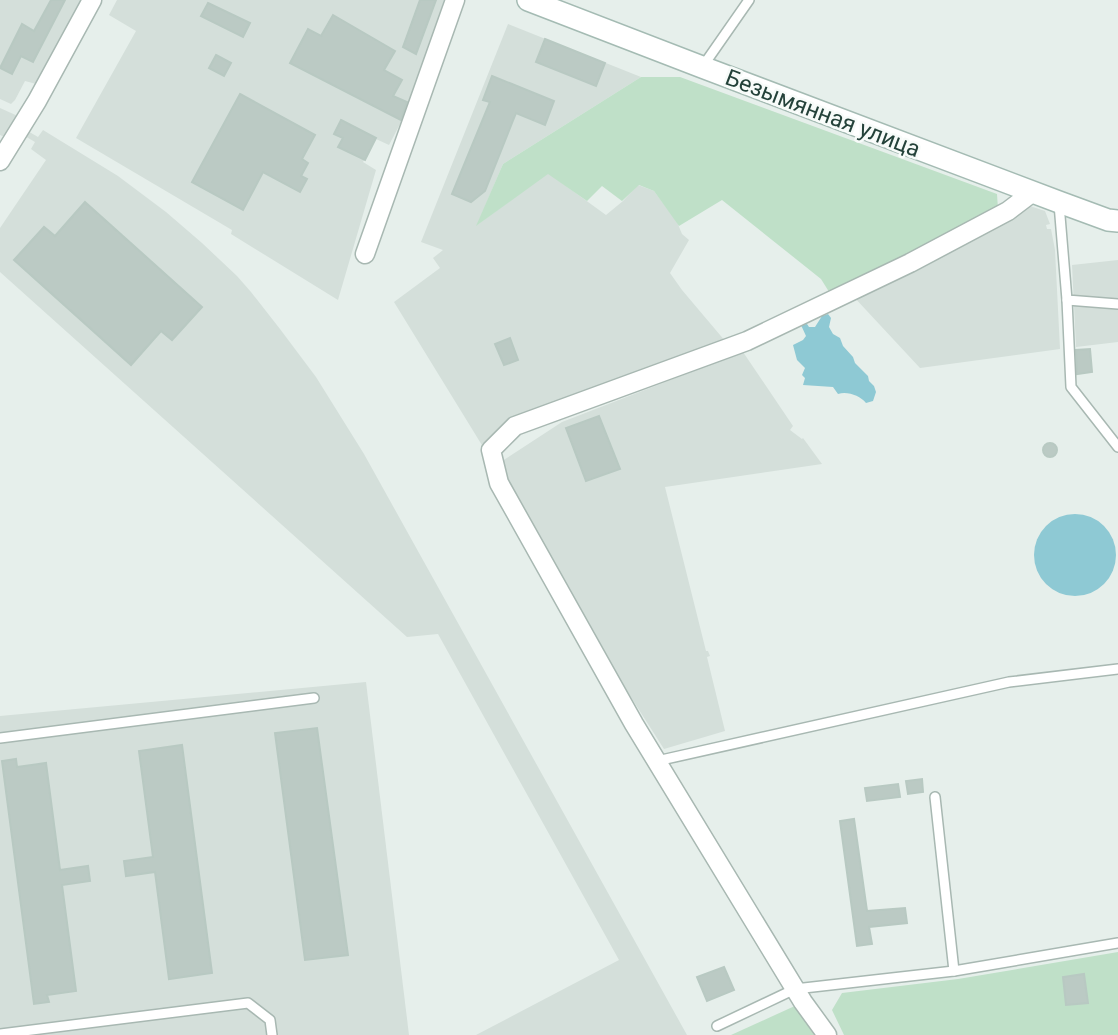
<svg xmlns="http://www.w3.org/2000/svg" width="1118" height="1035" viewBox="0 0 1118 1035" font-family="Roboto,sans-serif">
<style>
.built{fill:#d4dfda}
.green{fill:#bfe0c8}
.water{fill:#8ec9d4}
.building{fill:#bbcac4;stroke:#b8c9c2;stroke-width:2}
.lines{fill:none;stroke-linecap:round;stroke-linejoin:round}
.lane-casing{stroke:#a8b8b2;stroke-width:12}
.street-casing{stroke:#a8b8b2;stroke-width:21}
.secondary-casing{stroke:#a4bbb3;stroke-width:24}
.lane{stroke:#fff;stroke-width:9}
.street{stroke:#fff;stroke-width:18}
.secondary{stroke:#fff;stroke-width:21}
.labels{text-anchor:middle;stroke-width:5;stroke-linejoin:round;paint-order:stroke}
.street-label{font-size:23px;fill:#24423a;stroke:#f7fbf9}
</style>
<rect width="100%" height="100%" fill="#e6efeb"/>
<g class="built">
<path d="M 0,0 L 86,0 L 40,85 L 25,81 L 15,100 L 11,104 L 0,99 Z"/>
<path d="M 117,0 L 444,0 L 410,105 L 389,145 L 376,139 L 363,162 L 376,170 L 338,300 L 231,234 L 232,230 L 76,138 L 136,31 L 109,15 Z"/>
<path d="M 508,24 L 641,77 L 503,164 L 477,225 L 548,173 L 606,215 L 623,201 L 638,185 L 654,191 L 677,222 L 682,234 L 689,240 L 670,273 L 682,290 L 731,348 L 528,425 L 488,455 L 394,302 L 440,268 L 433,258 L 443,250 L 421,242 Z"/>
<path d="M 0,108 L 20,117 L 26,130 L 38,137 L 43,130 L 118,176 L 166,212 L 202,243 L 237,276 L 251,292 L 280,329 L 316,377 L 364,454 L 687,1035 L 476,1035 L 619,960 L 438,634 L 407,637 L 0,272 L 0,228 L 46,160 L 31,149 L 35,142 L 23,135 L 7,138 L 0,135 Z"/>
<path d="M 1027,205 L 1045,211 L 1050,224 L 1046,225 L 1047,229 L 1051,229 L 1055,250 L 1060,349 L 920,368 L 853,296 Z"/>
<path d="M 1118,260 L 1118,342 L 1076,347 L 1072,265 Z"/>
<path d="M 743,352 L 793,426 L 790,430 L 802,439 L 803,438 L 822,464 L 665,487 L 706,651 L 708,651 L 710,656 L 707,657 L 725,731 L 664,749 L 558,583 L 496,465 L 562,422 Z"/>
<path d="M 366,682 L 409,1035 L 0,1035 L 0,716 Z"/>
</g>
<g class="green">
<path d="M 641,77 L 680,77 L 997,194 L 998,209 L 831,295 L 821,279 L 722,200 L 679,226 L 654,191 L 639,185 L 622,201 L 602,186 L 587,201 L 548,174 L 476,226 L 503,164 Z"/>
<path d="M 1118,952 L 1118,1035 L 844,1035 L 832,1010 L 842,993 L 958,979 Z"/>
<path d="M 797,1005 L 815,1035 L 731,1035 Z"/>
</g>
<g class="water">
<path d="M 828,314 L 831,318 L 829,327 L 833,334 L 840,338 L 843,346 L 853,357 L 855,363 L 868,376 L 869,381 L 874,386 L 876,392 L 873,401 L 866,403 C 860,396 848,391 838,394 L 833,387 L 803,385 L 805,378 L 802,375 L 805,368 L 797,360 L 793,345 L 803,340 L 806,336 L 801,325 L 807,324 L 809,327 L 815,327 L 822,316 Z"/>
<circle cx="1075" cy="555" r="41"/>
</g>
<g class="building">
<path d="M 51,0 L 65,0 L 33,62 L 21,56 L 12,74 L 0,68 L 22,24 L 34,31 Z"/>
<path d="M 420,0 L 436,0 L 416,54 L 403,47 Z"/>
<path d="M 208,3 L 250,23 L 243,37 L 201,16 Z"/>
<path d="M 333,15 L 395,51 L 384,70 L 402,80 L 393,96 L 407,102 L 401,120 L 290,63 L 308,29 L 321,36 Z"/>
<path d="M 545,39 L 605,63 L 596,86 L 536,62 Z"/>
<path d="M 216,55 L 231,63 L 224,76 L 209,68 Z"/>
<path d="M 492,76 L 554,101 L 545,125 L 516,113 L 485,191 L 471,202 L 452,194 L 490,102 L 483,100 Z"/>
<path d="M 240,94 L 315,135 L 302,159 L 308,163 L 301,176 L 307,179 L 300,192 L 263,172 L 243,210 L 192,182 Z"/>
<path d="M 341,120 L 376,138 L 365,160 L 338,147 L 343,138 L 334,134 Z"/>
<path d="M 85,202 L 202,307 L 172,340 L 161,331 L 131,365 L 14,260 L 44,227 L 55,236 Z"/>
<path d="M 510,338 L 518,360 L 504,365 L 495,344 Z"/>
<path d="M 1090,349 L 1092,372 L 1077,374 L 1076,350 Z"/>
<path d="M 599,416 L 620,469 L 586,481 L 566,428 Z"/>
<circle cx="1050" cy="450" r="7"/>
<path d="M 317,728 L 348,955 L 305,960 L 275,733 Z"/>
<path d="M 182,745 L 212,973 L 169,979 L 155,872 L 126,876 L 124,861 L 153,857 L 139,751 Z"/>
<path d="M 16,759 L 17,767 L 46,763 L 60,870 L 88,866 L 90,881 L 62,885 L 76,991 L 47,995 L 49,1002 L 34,1004 L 2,761 Z"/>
<path d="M 922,779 L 923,792 L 908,794 L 906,781 Z"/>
<path d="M 898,784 L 900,797 L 867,801 L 865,788 Z"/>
<path d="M 854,819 L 867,911 L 905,908 L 907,923 L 869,927 L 872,944 L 857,946 L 840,821 Z"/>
<path d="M 724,967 L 734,990 L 707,1001 L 697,977 Z"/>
<path d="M 1084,974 L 1088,1003 L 1066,1005 L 1063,977 Z"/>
</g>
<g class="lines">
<defs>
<g id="lane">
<path d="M 703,66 L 749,0"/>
<path d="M 1059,204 L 1067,300 L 1118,304"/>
<path d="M 1067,300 L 1071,387 L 1118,447"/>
<path d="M 0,738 L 314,698"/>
<path d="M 657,761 L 1009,682 L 1118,669"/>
<path d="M 935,797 L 954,971"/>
<path d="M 717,1026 L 795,989 L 954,971 L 1118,943"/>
<path d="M 0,1034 L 248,1003 L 270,1020 L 272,1035"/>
</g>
<g id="street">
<path d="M 0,161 L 37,101 L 92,0"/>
<path d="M 365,254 L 455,0"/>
<path d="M 827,1035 L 803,1002 L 634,724 L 499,483 L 491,450 L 515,426 L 747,341 L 910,263 L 1008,211 L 1033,192"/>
</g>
<path id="secondary" d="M 528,0 L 702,67 L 1059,202 L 1108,220 L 1118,221"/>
</defs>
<use href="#lane" class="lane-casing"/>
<use href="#street" class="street-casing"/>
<use href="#secondary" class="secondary-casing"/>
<use href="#lane" class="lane"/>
<use href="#street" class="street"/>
<use href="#secondary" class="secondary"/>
</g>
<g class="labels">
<g class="street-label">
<text transform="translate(823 113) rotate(21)" y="8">Безымянная улица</text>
</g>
</g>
</svg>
